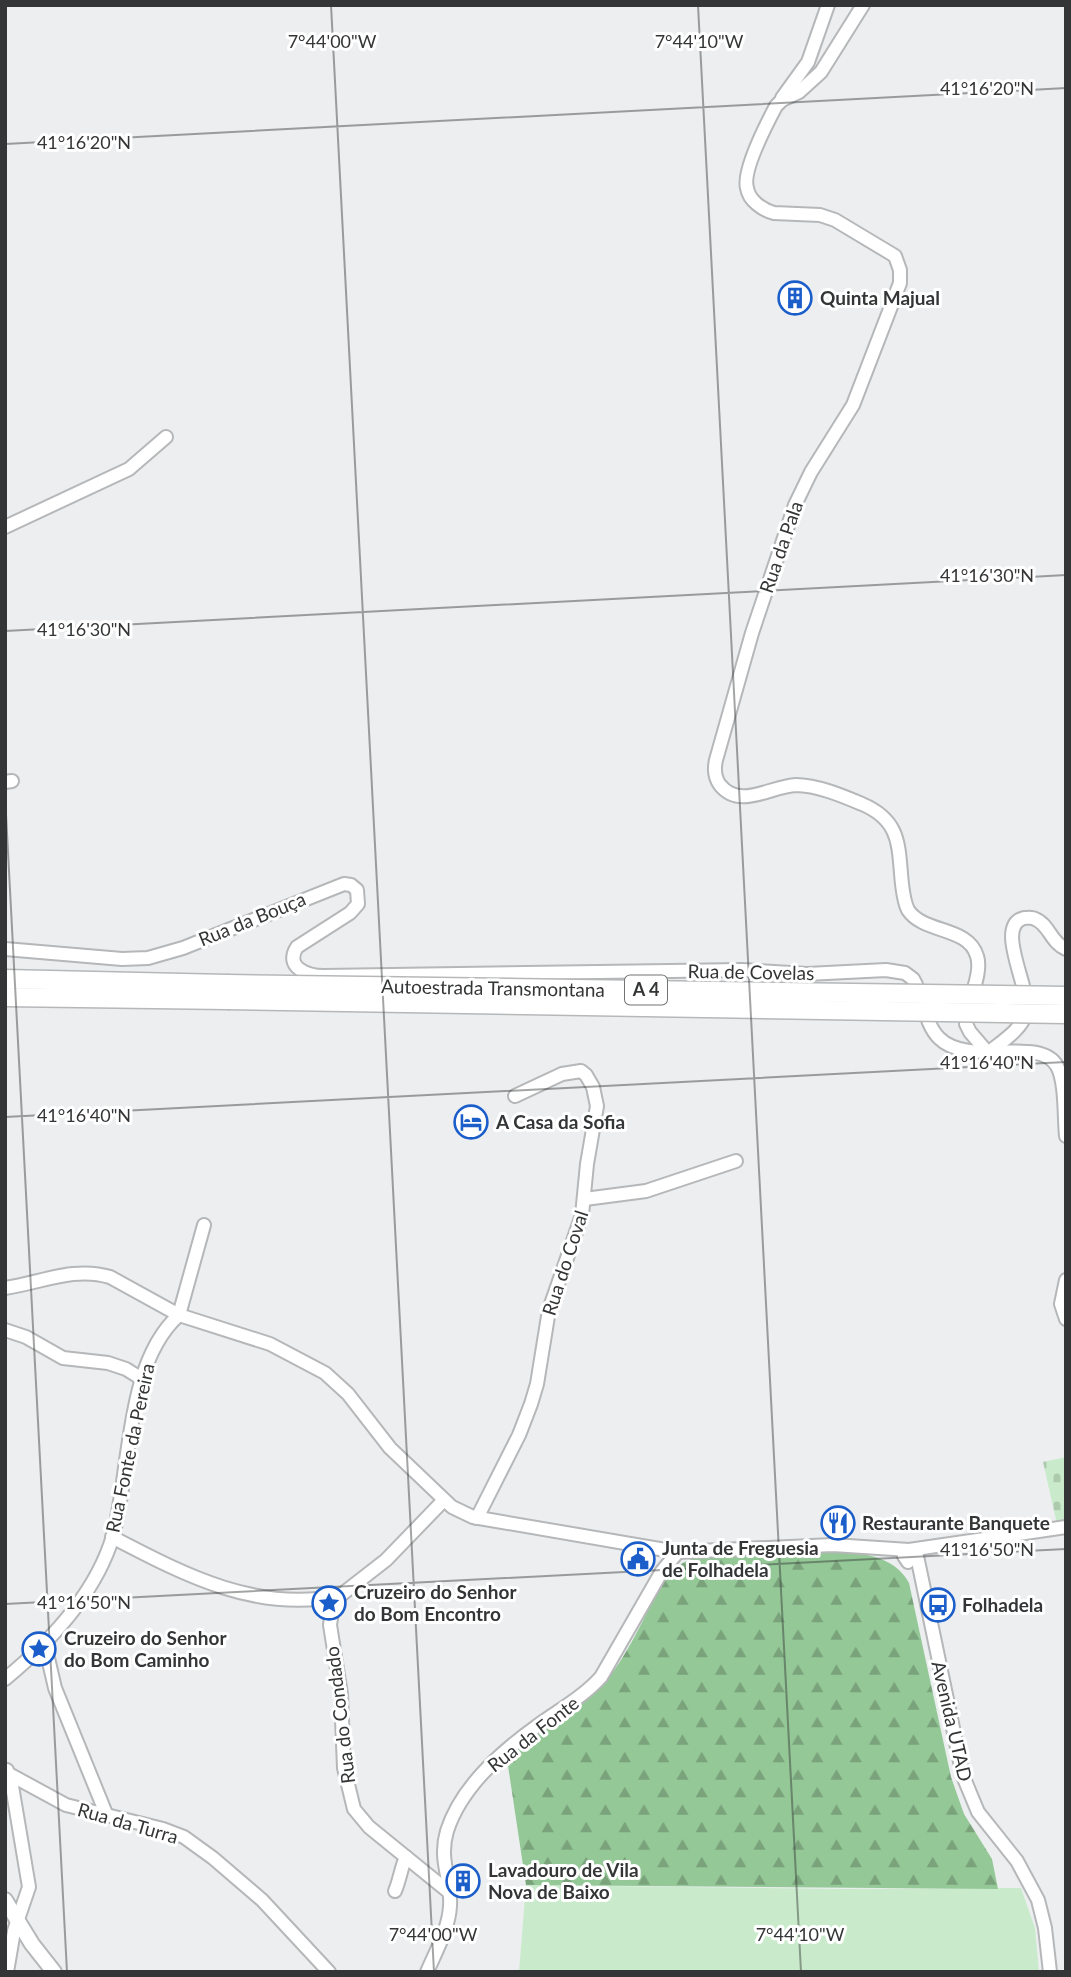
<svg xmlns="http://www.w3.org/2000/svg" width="1071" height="1977" viewBox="0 0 1071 1977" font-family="Lato,sans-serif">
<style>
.grass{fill:#c9ebcb}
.forest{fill:url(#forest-firs)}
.cemetery{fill:url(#cemetery-stones)}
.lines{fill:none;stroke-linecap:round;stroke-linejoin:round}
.minor-casing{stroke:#b5b7b9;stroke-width:16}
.major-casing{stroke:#b5b7b9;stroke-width:18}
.highway-casing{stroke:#b5b7b9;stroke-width:21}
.minor{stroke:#fff;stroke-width:12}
.major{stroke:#fff;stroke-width:14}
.highway{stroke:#fff;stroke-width:18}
.highway-bridge-casing{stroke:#b5b7b9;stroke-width:21;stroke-linecap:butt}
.highway-bridge{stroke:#fff;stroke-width:18}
.ticks{fill:none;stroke:#343536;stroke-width:2;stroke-opacity:0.45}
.labels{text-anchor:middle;stroke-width:6;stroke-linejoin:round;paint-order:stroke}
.shield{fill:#fff;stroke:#717272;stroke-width:2}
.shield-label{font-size:18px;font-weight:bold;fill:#343536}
.poi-label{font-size:19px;font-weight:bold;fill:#343536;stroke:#fff;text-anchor:start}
.street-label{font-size:19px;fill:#343536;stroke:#fff}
.ticks-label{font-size:18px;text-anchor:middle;fill:#343536;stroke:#fff;stroke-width:6;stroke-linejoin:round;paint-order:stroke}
</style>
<defs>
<pattern id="forest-firs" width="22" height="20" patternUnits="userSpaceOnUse" patternTransform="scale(1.75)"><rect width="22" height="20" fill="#94c897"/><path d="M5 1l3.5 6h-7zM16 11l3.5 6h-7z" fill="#7aa37c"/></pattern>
<pattern id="cemetery-stones" width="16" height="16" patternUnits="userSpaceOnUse" patternTransform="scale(1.75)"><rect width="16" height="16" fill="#c9ebcb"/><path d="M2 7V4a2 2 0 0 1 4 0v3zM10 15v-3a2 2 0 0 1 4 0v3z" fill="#adcaaf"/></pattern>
</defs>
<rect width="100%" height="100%" fill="#eceef0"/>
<path class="grass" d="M 526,1885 L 842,1889 L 1021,1888 L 1035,1928 L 1039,1972 L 519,1972 Z"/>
<path class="forest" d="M 829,1550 C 857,1552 895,1555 909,1583 L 951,1777 L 964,1814 L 992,1859 L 998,1889 L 526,1885 L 507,1759 C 536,1732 576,1714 602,1685 C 626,1660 646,1613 663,1581 C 672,1569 681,1562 697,1557 Z"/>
<path class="cemetery" d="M 1066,1457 L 1066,1522 L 1057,1524 L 1043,1462 Z"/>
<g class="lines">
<defs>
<g id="minor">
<path d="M 863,5 L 821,72 L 799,92 L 782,100 L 776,106 C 767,123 742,171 747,188 C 749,201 763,210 774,213 L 820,215 L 835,220 L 895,256 L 900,270 L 900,283 L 853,405 L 811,472 L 795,505 L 752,633 L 716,760 C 714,769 714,777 720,785 C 740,810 771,786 796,785 C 817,785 843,796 862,804 C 902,821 898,847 902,884 C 903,892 904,902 908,910 C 924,934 968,926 977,956 C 983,975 966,1003 966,1024 L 970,1032 L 988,1053"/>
<path d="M 782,98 L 808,62 L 828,5"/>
<path d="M 5,527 L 129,469 L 166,437"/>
<path d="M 5,782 L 12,781"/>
<path d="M 5,949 L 122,959 L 148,958 L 183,948 L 344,884 L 351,885 L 357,890 L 358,904 L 350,913 L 297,947 C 284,967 307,976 324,976 L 742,970 L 807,974 L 886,970 L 905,973 L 913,979 C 924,997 924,1023 939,1038 C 969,1068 1039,1035 1057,1066 C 1066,1082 1064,1118 1066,1136"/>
<path d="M 988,1053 C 1001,1042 1020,1031 1026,1014 C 1033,992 993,926 1024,918 C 1028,918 1032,917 1035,919 C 1049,924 1051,943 1066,949"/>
<path d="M 585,1199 L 646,1191 L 736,1161"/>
<path d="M 1066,1280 L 1061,1304 L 1066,1319"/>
<path d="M 5,1288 C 40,1283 74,1266 110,1277 L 179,1315 L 270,1344 L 325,1373 L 348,1394 L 390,1448 L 452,1507 L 473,1517 L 677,1552 L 833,1545 L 909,1550"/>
<path d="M 179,1315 L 204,1225"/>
<path d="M 5,1330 L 26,1337 L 63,1358 L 108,1363 L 126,1369 L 142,1379"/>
<path d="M 444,1500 L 386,1560 L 341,1595 L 332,1611 L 330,1625 L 341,1694 L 344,1768 L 354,1809 L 369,1827 L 449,1892"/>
<path d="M 477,1518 L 519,1435 L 531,1404 L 537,1384 L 549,1310 L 582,1215 L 587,1164 L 597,1106 L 593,1087 L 586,1075 L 581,1071 L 562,1074 L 515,1096"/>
<path d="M 112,1537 C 183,1574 258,1614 341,1595"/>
<path d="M 911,1550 L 917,1556 L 963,1776 L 978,1812 L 1017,1861 L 1038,1900 L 1045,1928 L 1050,1972"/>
<path d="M 908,1562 L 904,1556 L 909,1550 L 1066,1527"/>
<path d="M 45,1645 L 55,1688 L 107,1816"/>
<path d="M 5,1679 C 50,1642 96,1593 113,1536 C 131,1469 125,1363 179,1315"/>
<path d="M 9,1774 L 66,1805 L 163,1829 L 184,1837 L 213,1858 L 262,1900 L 329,1972"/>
<path d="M 395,1891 C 400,1879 401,1868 406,1857"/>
<path d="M 7,1972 L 14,1931 L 29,1887 L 12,1786 L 7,1770"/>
<path d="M 427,1972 C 436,1951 449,1928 450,1906 C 452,1879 438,1861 447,1831 C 461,1787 501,1752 537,1726 C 559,1710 583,1697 601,1677 L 662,1571 L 678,1552"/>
</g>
<path id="major" d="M 5,1900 L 32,1944 L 54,1972"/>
<g id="highway">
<path d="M 5,979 L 227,984"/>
<path d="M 5,997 L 228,1000"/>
</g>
</defs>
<use href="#minor" class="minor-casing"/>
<use href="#major" class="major-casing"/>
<use href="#highway" class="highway-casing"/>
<use href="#minor" class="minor"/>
<use href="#major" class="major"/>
<use href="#highway" class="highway"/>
<defs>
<g id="highway-bridge">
<path d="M 227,984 L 1066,996"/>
<path d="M 228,1000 L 1066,1014"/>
</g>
</defs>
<use href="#highway-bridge" class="highway-bridge-casing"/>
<use href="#highway-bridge" class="highway-bridge"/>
</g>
<path class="ticks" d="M 331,5 L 434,1972M 698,5 L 801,1972M 1066,5 L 1066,6M 5,144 L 1066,88M 5,631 L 1066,575M 5,795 L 67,1972M 5,1117 L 1066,1062M 5,1604 L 1066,1549"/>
<defs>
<symbol id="building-ring" viewBox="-11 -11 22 22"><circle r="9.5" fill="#fff" stroke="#1b5eca" stroke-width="1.5"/><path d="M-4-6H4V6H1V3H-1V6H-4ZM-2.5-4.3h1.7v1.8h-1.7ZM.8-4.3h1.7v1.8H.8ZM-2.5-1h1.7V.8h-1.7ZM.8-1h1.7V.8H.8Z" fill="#1b5eca"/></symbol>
<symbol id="hotel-ring" viewBox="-11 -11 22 22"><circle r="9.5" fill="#fff" stroke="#1b5eca" stroke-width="1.5"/><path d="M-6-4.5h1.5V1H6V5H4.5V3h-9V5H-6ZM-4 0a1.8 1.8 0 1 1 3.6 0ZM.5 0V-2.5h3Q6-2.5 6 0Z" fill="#1b5eca"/></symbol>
<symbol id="restaurant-ring" viewBox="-11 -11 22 22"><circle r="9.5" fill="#fff" stroke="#1b5eca" stroke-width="1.5"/><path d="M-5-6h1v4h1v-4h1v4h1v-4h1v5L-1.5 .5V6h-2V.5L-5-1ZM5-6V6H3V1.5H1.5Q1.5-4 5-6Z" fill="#1b5eca"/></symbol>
<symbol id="civic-ring" viewBox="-11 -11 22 22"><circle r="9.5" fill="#fff" stroke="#1b5eca" stroke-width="1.5"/><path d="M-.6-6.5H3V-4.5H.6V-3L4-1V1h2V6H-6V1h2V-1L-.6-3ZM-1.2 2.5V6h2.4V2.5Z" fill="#1b5eca"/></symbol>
<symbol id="sight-ring" viewBox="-11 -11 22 22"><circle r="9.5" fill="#fff" stroke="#1b5eca" stroke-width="1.5"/><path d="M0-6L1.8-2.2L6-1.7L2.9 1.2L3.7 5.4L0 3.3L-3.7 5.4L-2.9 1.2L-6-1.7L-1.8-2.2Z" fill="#1b5eca"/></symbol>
<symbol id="bus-ring" viewBox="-11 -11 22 22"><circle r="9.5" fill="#fff" stroke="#1b5eca" stroke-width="1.5"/><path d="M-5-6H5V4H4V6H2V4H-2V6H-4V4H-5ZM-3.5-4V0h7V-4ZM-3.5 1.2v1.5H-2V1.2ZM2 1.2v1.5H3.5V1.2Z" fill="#1b5eca"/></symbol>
</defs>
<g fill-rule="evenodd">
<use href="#building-ring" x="776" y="279" width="38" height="38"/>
<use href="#hotel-ring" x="452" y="1103" width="38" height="38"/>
<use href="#restaurant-ring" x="819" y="1504" width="38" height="38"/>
<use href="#civic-ring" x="619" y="1540" width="38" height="38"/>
<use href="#sight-ring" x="310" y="1584" width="38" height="38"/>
<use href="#bus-ring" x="919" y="1586" width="38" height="38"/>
<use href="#sight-ring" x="20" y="1630" width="38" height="38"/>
<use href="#building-ring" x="444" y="1862" width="38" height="38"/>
</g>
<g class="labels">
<rect class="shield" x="625" y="975.5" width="42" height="29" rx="5"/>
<g class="shield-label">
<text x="646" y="996">A 4</text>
</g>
<g class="poi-label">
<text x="820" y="305">Quinta Majual</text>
<text x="496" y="1129">A Casa da Sofia</text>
<text x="862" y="1530">Restaurante Banquete</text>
<text x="662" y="1555">Junta de Freguesia<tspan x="662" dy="22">de Folhadela</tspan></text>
<text x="354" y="1599">Cruzeiro do Senhor<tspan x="354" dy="22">do Bom Encontro</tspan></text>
<text x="962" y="1612">Folhadela</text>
<text x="64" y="1645">Cruzeiro do Senhor<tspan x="64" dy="22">do Bom Caminho</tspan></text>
<text x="488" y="1877">Lavadouro de Vila<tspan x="488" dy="22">Nova de Baixo</tspan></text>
</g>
<g class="street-label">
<text transform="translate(781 547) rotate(-71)" y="7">Rua da Pala</text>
<text transform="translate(252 919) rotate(-22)" y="7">Rua da Bouça</text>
<text transform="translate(751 972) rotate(1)" y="7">Rua de Covelas</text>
<text transform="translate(493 988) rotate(1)" y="7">Autoestrada Transmontana</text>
<text transform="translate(565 1263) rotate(-72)" y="7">Rua do Coval</text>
<text transform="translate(130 1448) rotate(-78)" y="7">Rua Fonte da Pereira</text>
<text transform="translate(340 1715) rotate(-97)" y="7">Rua do Condado</text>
<text transform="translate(952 1721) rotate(77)" y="7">Avenida UTAD</text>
<text transform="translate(533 1734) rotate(-38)" y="7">Rua da Fonte</text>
<text transform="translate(128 1823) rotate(16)" y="7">Rua da Turra</text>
</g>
</g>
<g class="ticks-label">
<text x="332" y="48">7°44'00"W</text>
<text x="699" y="48">7°44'10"W</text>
<text x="987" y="95">41°16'20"N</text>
<text x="84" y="149">41°16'20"N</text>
<text x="987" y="582">41°16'30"N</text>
<text x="84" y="636">41°16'30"N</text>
<text x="987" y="1069">41°16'40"N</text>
<text x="84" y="1122">41°16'40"N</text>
<text x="987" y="1556">41°16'50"N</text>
<text x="84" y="1609">41°16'50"N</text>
<text x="433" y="1941">7°44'00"W</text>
<text x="800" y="1941">7°44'10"W</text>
</g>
<rect width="1071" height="1977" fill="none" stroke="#343536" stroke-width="14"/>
</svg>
